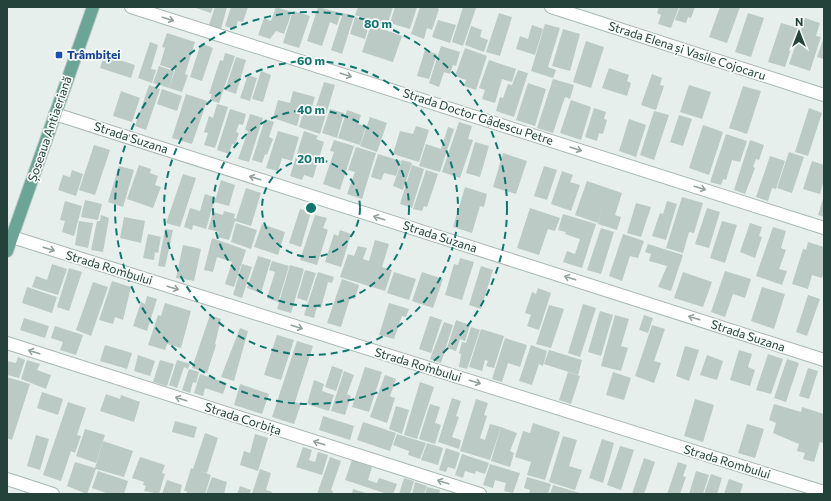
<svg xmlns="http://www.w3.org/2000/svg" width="831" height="501" viewBox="0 0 831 501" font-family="Commissioner,sans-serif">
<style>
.building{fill:#bbcac4}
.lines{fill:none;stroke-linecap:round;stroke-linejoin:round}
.minor-casing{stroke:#a8b8b2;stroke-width:14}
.major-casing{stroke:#c2cac8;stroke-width:14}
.minor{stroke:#fff;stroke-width:12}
.major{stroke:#6aa596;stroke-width:12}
.oneway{stroke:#92a09c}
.ring{fill:none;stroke:#0f766e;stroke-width:2;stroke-dasharray:7 5}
.transit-dot{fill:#1a4fb4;stroke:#f7fbf9;stroke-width:1.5}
.labels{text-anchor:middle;stroke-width:3.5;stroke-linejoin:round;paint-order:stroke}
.street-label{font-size:12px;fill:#24423a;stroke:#f7fbf9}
.transit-label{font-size:12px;font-weight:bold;fill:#164399;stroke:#f7fbf9;text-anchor:start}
.centre{fill:#0f766e;stroke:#f7fbf9;stroke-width:2}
.ring-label{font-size:12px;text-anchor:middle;font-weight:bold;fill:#0f766e;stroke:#f7fbf9;stroke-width:3.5;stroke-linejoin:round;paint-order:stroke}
</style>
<rect width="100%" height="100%" fill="#e6efeb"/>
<g class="building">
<path d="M 193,7 L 213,7 L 211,13 Z"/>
<path d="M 215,7 L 227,7 L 221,29 L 209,25 Z"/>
<path d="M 231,7 L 248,7 L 243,22 L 238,21 L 235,30 L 225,26 Z"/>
<path d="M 276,7 L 292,12 L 284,34 L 276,31 L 270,39 L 258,35 L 264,18 L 271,21 Z"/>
<path d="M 318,7 L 341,13 L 337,25 L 330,22 L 322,46 L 307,41 Z"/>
<path d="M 358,7 L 393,7 L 387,26 L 355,15 Z"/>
<path d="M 395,7 L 417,7 L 410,29 L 390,23 Z"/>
<path d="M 420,7 L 436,7 L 439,9 L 432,30 L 427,28 L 424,39 L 411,34 Z"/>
<path d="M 463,7 L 476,8 L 463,46 L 452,42 Z"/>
<path d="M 659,7 L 679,7 L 671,28 L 658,24 L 661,15 L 657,13 Z"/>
<path d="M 680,7 L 695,7 L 691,18 L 688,17 L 686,23 L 675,20 Z"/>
<path d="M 720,7 L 740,7 L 727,43 L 709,37 Z"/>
<path d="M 293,11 L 310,16 L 299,48 L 283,43 Z"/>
<path d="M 343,13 L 354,16 L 342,54 L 331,50 Z"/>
<path d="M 499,13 L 512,17 L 500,56 L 486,52 Z"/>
<path d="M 748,13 L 764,18 L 751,57 L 735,52 Z"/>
<path d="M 355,17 L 370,22 L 365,39 L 350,34 Z"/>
<path d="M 805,18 L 820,23 L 816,36 L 821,37 L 810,71 L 789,64 Z"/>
<path d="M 438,20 L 456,25 L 450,43 L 432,37 Z"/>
<path d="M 781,23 L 798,28 L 785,67 L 768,62 Z"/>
<path d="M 545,24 L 560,28 L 548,67 L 556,70 L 553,78 L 531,71 Z"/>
<path d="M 371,25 L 402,36 L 393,62 L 362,52 Z"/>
<path d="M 532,25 L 543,29 L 535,55 L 516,49 L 520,36 L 528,39 Z"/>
<path d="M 471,26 L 482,30 L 480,37 L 488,40 L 484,52 L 465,45 Z"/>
<path d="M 563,29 L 580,34 L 570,71 L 552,66 Z"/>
<path d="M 167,33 L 195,42 L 185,74 L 188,75 L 182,92 L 169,88 L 175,70 L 160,65 L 165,48 L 162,47 Z"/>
<path d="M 824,37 L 824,59 L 817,57 Z"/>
<path d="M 586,41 L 604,47 L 591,88 L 573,82 Z"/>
<path d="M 150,42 L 158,45 L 151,69 L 156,70 L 152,83 L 138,78 Z"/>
<path d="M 201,43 L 213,48 L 202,81 L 190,77 Z"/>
<path d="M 441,46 L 460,52 L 456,66 L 453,65 L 450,74 L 444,72 L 439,87 L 429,83 Z"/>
<path d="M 465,48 L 487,56 L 476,90 L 464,86 L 466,80 L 455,76 Z"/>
<path d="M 425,50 L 437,54 L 429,79 L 417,76 Z"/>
<path d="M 225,53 L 235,56 L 219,103 L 210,100 L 212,94 L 209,94 L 220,60 L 223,61 Z"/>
<path d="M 104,55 L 135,65 L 131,78 L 100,68 Z"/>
<path d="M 236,57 L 246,60 L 236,94 L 225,90 Z"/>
<path d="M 489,60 L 516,69 L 512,82 L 502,79 L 495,103 L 482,99 L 485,90 L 479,88 Z"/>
<path d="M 159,66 L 174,71 L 169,88 L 153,83 Z"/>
<path d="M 609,68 L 629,75 L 627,81 L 631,83 L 627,96 L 602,88 Z"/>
<path d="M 518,70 L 528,73 L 514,117 L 496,111 L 500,97 L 503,98 L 508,84 L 512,85 Z"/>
<path d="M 261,71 L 271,75 L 263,102 L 252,99 Z"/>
<path d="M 652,74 L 662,78 L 660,85 L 664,86 L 656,110 L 641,105 Z"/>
<path d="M 248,75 L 257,78 L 250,101 L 240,98 Z"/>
<path d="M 553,79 L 574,85 L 570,99 L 565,97 L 553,133 L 537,128 Z"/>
<path d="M 324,82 L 335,85 L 320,134 L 299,127 L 303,113 L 313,116 Z"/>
<path d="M 528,83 L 546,89 L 535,126 L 516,120 Z"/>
<path d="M 149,85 L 160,89 L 146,130 L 135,126 Z"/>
<path d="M 689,85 L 711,92 L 702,119 L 680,112 Z"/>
<path d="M 743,86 L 761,91 L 747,134 L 729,128 Z"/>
<path d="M 162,89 L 182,96 L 177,111 L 157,104 Z"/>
<path d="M 121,91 L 140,98 L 132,122 L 113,116 Z"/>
<path d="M 293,91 L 315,97 L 310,113 L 301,111 L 297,126 L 273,118 L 278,100 L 290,103 Z"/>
<path d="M 186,94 L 207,101 L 192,144 L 172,138 Z"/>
<path d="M 571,100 L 591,107 L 581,140 L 560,133 Z"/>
<path d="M 217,104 L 228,107 L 215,148 L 204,145 L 208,133 L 204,132 L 209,116 L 213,118 Z"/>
<path d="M 594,108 L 606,112 L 604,119 L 607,120 L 603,134 L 599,133 L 597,141 L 585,137 Z"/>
<path d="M 809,108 L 822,113 L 808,156 L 795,152 Z"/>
<path d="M 230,109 L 246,114 L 243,125 L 239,124 L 236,132 L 239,133 L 235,145 L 232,144 L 229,154 L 217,150 Z"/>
<path d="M 330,109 L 344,113 L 337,138 L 322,133 Z"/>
<path d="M 347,110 L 361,115 L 358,124 L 366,126 L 360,145 L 338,138 Z"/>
<path d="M 654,111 L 669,115 L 654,160 L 640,155 Z"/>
<path d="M 250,114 L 263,118 L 249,162 L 238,159 L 248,131 L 245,130 Z"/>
<path d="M 679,115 L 692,119 L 683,146 L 670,142 Z"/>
<path d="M 370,117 L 387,123 L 377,152 L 360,146 Z"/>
<path d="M 265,119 L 274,122 L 269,137 L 273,139 L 267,155 L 265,154 L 262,163 L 252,160 Z"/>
<path d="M 629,119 L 646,125 L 636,157 L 619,151 Z"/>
<path d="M 459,122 L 472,126 L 468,139 L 473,140 L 460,178 L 442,172 Z"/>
<path d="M 703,125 L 723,132 L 709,175 L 689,168 Z"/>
<path d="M 416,126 L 429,130 L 419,162 L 393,154 L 400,131 L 413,134 Z"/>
<path d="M 448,127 L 454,129 L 440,172 L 419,166 L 426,144 L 441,149 Z"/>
<path d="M 278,131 L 299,137 L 292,161 L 282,158 L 278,171 L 266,168 Z"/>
<path d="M 304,131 L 318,136 L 316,139 L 324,142 L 313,178 L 304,175 L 302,180 L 290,176 Z"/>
<path d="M 726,134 L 747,141 L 740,162 L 732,160 L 726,180 L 723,179 L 721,185 L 710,182 Z"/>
<path d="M 334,140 L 354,146 L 340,190 L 323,184 L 334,152 L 330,151 Z"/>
<path d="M 750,140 L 764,145 L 759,160 L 756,159 L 753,167 L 755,168 L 745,194 L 734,190 Z"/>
<path d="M 475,142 L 489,146 L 480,177 L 466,173 Z"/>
<path d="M 94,145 L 110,150 L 95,195 L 79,190 Z"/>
<path d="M 356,147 L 376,153 L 362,199 L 347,194 L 355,172 L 348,170 Z"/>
<path d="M 789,152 L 804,157 L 792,193 L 777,188 Z"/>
<path d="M 503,153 L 527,161 L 516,194 L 493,187 Z"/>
<path d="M 378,154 L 401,161 L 396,176 L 384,173 L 381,180 L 371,177 Z"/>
<path d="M 770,156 L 785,161 L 776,189 L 772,188 L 768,201 L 756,197 Z"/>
<path d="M 402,160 L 412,163 L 403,190 L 393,186 Z"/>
<path d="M 812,161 L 824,165 L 824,180 L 820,194 L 803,189 Z"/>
<path d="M 139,165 L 151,169 L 150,173 L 158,176 L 155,185 L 161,187 L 153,208 L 127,199 Z"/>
<path d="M 412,165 L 424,169 L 412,208 L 400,204 Z"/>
<path d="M 119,166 L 134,170 L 123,207 L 108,202 Z"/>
<path d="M 544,166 L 557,170 L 547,200 L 534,196 Z"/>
<path d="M 72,170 L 83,174 L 76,196 L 58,190 L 63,175 L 70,177 Z"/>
<path d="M 426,170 L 438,174 L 427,207 L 424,206 L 422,211 L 413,209 Z"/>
<path d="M 562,171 L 573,175 L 570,182 L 580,185 L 571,211 L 551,204 Z"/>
<path d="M 183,174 L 196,178 L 180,227 L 166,223 Z"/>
<path d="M 221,180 L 235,185 L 229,206 L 214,202 L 206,229 L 193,225 L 192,230 L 184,227 L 190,208 L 200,211 L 205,194 L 216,198 Z"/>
<path d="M 587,181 L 622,193 L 615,215 L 621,217 L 617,230 L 598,224 L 603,208 L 598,223 L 575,215 Z"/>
<path d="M 465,187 L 487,194 L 484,207 L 480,206 L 472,233 L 453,227 Z"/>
<path d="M 246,188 L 261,193 L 251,226 L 235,221 L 229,240 L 217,237 L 219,232 L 208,229 L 213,212 L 223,215 L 224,211 L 235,214 L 234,218 L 236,219 Z"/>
<path d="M 824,196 L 824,217 L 818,215 Z"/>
<path d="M 682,197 L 703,203 L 694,233 L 689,232 L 683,253 L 666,248 Z"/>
<path d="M 85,200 L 102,204 L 98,220 L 81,217 Z"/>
<path d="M 65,201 L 82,206 L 74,236 L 62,232 L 65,221 L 60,220 Z"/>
<path d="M 667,201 L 677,204 L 666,240 L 652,236 L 660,213 L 663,214 Z"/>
<path d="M 636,203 L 651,207 L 641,237 L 627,233 Z"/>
<path d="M 530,208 L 560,218 L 555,231 L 548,229 L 539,255 L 517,248 Z"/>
<path d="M 707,208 L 720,212 L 709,248 L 695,244 Z"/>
<path d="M 300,209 L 311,212 L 301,247 L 289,243 Z"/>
<path d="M 563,214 L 596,224 L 582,268 L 563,262 L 567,251 L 575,254 L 580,239 L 565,234 L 566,232 L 558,230 Z"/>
<path d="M 101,215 L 109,218 L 103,252 L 91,250 L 97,221 L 100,221 Z"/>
<path d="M 315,215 L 327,218 L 323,228 L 328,230 L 317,265 L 300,260 Z"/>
<path d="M 124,217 L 145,221 L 141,243 L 120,238 Z"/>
<path d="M 79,221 L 93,223 L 88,248 L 75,245 Z"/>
<path d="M 722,221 L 737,225 L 725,263 L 710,258 Z"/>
<path d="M 236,223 L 257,230 L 251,249 L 231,242 Z"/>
<path d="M 750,223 L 762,227 L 759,236 L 762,237 L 755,258 L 740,252 Z"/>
<path d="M 262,224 L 285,232 L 278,255 L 254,247 Z"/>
<path d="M 773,227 L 786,231 L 781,248 L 786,250 L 779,269 L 787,271 L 782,285 L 756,276 Z"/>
<path d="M 601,228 L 614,232 L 601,274 L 587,270 Z"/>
<path d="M 165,229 L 173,230 L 165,267 L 158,266 Z"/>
<path d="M 340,230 L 351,234 L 341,267 L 325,262 L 334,234 L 338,236 Z"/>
<path d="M 148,234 L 161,237 L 158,253 L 155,252 L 154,260 L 143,258 Z"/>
<path d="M 623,234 L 644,241 L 638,258 L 630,256 L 622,281 L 609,276 Z"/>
<path d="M 212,238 L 246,250 L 234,287 L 225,284 L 232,262 L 217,257 L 213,272 L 204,270 Z"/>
<path d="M 375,240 L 389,244 L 382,267 L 392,270 L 385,291 L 340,277 L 348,254 L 354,256 L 358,246 L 367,248 L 363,259 L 369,261 Z"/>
<path d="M 808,242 L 824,247 L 824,272 L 822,278 L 812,275 L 808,289 L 792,284 L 803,249 L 806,250 Z"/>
<path d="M 648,244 L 683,255 L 671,291 L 658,287 L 667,266 L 649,261 L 651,254 L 645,252 Z"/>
<path d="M 183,245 L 201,249 L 194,281 L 176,278 Z"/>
<path d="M 258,256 L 271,260 L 261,293 L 247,288 Z"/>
<path d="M 460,258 L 474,262 L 462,300 L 445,295 L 454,264 L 458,265 Z"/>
<path d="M 272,261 L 289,266 L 278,302 L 267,298 L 275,272 L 269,270 Z"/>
<path d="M 52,264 L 67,269 L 58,295 L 32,287 L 36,276 L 47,280 Z"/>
<path d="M 242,264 L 252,267 L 242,298 L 233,295 Z"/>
<path d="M 290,265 L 304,269 L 291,313 L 277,309 Z"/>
<path d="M 481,266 L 493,270 L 481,309 L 469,305 Z"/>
<path d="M 69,268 L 82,272 L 69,311 L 57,307 Z"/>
<path d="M 305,270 L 316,273 L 307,301 L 297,298 Z"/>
<path d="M 725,271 L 751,279 L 745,298 L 733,294 L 725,317 L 711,312 Z"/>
<path d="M 318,272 L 334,277 L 332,283 L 328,282 L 321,308 L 317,307 L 314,318 L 304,315 Z"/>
<path d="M 394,272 L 416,279 L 409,300 L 387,293 Z"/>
<path d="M 422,272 L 443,279 L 433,308 L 412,301 Z"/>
<path d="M 683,272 L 712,282 L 703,307 L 674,298 Z"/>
<path d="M 342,279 L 359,285 L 355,299 L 350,298 L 341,327 L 327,323 Z"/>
<path d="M 112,281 L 131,287 L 123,320 L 115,317 L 113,324 L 99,320 Z"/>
<path d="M 93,282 L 108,287 L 91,336 L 76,330 Z"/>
<path d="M 27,287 L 57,297 L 52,313 L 22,303 Z"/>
<path d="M 762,287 L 785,294 L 774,329 L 751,321 Z"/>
<path d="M 538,288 L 551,293 L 539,330 L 527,326 L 531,315 L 525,313 L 532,292 L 536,294 Z"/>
<path d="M 808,295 L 820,299 L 807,336 L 796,332 Z"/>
<path d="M 147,296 L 157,299 L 147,331 L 133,326 L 141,302 L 145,304 Z"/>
<path d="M 165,303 L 191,311 L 181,348 L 167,344 L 165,350 L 148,345 L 158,315 L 161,316 Z"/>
<path d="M 389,303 L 409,309 L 406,317 L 402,316 L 394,339 L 379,335 Z"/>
<path d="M 583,304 L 596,308 L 580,357 L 568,353 Z"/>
<path d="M 549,305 L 564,309 L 551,348 L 536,344 Z"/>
<path d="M 600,311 L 613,315 L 601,356 L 588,352 Z"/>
<path d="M 210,315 L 221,319 L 215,344 L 216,345 L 207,373 L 192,368 Z"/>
<path d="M 615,315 L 629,319 L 621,346 L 628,348 L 621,371 L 601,366 Z"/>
<path d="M 644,315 L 653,318 L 648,333 L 639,330 Z"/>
<path d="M 430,316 L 442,320 L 431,353 L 419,349 Z"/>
<path d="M 24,318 L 49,326 L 45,338 L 20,330 Z"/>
<path d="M 456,320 L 470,325 L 465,341 L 460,339 L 456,351 L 447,348 Z"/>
<path d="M 444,322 L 453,325 L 441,363 L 430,359 Z"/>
<path d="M 652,325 L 665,329 L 654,361 L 661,363 L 654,383 L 635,376 Z"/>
<path d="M 55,326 L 83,335 L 76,355 L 60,350 L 63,342 L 51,338 Z"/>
<path d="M 471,327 L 480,330 L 467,369 L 459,367 L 461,354 L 459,353 L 462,342 L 466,343 Z"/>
<path d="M 240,328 L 248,331 L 234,381 L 221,377 Z"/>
<path d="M 481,329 L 504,336 L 494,368 L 486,366 L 488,361 L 485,360 L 482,371 L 469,367 Z"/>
<path d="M 277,335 L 294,340 L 281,380 L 264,375 Z"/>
<path d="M 505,338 L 527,345 L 520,367 L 508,363 L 502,382 L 492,379 Z"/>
<path d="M 297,341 L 313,346 L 295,402 L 301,404 L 294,424 L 272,417 Z"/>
<path d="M 105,345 L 132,353 L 127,369 L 100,361 Z"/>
<path d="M 531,345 L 547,351 L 543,366 L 539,364 L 532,385 L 519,381 Z"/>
<path d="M 685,346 L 699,350 L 689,381 L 676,376 Z"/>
<path d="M 549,350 L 582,360 L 578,375 L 544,364 Z"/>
<path d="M 739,350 L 752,354 L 748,367 L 755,370 L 750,386 L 730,380 Z"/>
<path d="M 768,354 L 783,359 L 771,394 L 756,390 Z"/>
<path d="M 138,355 L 155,361 L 150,376 L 134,371 Z"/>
<path d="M 707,355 L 723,361 L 717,380 L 700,375 Z"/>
<path d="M 18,357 L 25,360 L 19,378 L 7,375 L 7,361 L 16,363 Z"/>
<path d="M 787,359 L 799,363 L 786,402 L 774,398 Z"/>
<path d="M 27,360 L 40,364 L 37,370 L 51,375 L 46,389 L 21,379 Z"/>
<path d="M 160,360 L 174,364 L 167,386 L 153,382 Z"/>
<path d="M 177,360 L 190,364 L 188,369 L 184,367 L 177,388 L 169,385 Z"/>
<path d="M 332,366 L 343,370 L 336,391 L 325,387 Z"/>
<path d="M 365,367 L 382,372 L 369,412 L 352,407 Z"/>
<path d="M 808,368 L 818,371 L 809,399 L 799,396 Z"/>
<path d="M 189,369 L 199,372 L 196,383 L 193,382 L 190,393 L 182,390 Z"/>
<path d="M 344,371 L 354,375 L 347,394 L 351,396 L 345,415 L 331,411 Z"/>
<path d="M 568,372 L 580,376 L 571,404 L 559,400 Z"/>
<path d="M 613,372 L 631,378 L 624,400 L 606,395 Z"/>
<path d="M 200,374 L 227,383 L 223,394 L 205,388 L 203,396 L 194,393 Z"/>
<path d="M 385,375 L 396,379 L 390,396 L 395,398 L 387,423 L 370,417 Z"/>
<path d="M 7,377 L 30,384 L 12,440 L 7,438 Z"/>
<path d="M 314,380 L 324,384 L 322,391 L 334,395 L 329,411 L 307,404 Z"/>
<path d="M 420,382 L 434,387 L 417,439 L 404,435 Z"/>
<path d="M 240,384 L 269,394 L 262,414 L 234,405 Z"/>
<path d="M 42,392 L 63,399 L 58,415 L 37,408 Z"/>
<path d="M 106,394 L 120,399 L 121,395 L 140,402 L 134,422 L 100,411 Z"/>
<path d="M 452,398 L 461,401 L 456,416 L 459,417 L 452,437 L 461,440 L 459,449 L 438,442 Z"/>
<path d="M 476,399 L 488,403 L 484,415 L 487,416 L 480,438 L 485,440 L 490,424 L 501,427 L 490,460 L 460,451 Z"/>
<path d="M 695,399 L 714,405 L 703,442 L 684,436 Z"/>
<path d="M 68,402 L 86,408 L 77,435 L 81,436 L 75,453 L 71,451 L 61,481 L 43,475 Z"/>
<path d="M 430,404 L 440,407 L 435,423 L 441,425 L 435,444 L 419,439 Z"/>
<path d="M 774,404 L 801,412 L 802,407 L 824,414 L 824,443 L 820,442 L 814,462 L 803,459 L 805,453 L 797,451 L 799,444 L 773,433 L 776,423 L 769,420 Z"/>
<path d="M 396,406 L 409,410 L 402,434 L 389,429 Z"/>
<path d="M 323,416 L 354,426 L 350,440 L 319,430 Z"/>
<path d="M 175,421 L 197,427 L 194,438 L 172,432 Z"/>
<path d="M 363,422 L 396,433 L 390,451 L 357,440 Z"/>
<path d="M 533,423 L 560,432 L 545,480 L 527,475 L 531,462 L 515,457 L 523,431 L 530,433 Z"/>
<path d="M 747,424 L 764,429 L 755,458 L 738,453 Z"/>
<path d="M 501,427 L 517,433 L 510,451 L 514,453 L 510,467 L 491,461 Z"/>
<path d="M 85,429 L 105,435 L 96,463 L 76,456 Z"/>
<path d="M 205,433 L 218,438 L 207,473 L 200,471 L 211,475 L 205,494 L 186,494 L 187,491 L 184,491 L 191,468 L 193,469 Z"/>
<path d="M 255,434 L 268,438 L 258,471 L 240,465 L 244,451 L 250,453 Z"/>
<path d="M 397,434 L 426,443 L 420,459 L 408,455 L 409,451 L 393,445 Z"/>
<path d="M 36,435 L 49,439 L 40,470 L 27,466 Z"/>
<path d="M 563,436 L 577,440 L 569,466 L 582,470 L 575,490 L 549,482 Z"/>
<path d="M 602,439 L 614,443 L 603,483 L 589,478 Z"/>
<path d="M 103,441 L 133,451 L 124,477 L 96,469 L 87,494 L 67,486 L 75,462 L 95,468 Z"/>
<path d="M 427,443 L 443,448 L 438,465 L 421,460 Z"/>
<path d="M 620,446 L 634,450 L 621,490 L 607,485 Z"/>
<path d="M 303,447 L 312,450 L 309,460 L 315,462 L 318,452 L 328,455 L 322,475 L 296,467 Z"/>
<path d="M 446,448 L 460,453 L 455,469 L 448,467 L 446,472 L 439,470 Z"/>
<path d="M 462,454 L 489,463 L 485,474 L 476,471 L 475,474 L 465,471 L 463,478 L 455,475 Z"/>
<path d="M 140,457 L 165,465 L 162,473 L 165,474 L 159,494 L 144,491 L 146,486 L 143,485 L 144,482 L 132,478 Z"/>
<path d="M 330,457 L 341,461 L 331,490 L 333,491 L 332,494 L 317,494 Z"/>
<path d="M 644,458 L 655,462 L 644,494 L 632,494 Z"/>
<path d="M 352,460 L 372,467 L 368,480 L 377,483 L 379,478 L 397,484 L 393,494 L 387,494 L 345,480 Z"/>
<path d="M 678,462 L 687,465 L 683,476 L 686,477 L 680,494 L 667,494 Z"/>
<path d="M 490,464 L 520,473 L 513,493 L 504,491 L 506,483 L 495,480 L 493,488 L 483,485 Z"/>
<path d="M 260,469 L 271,473 L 266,490 L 272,492 L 271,494 L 252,494 Z"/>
<path d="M 98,471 L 128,481 L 124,494 L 109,494 L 92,488 Z"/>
<path d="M 696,471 L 709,475 L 703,494 L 689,494 Z"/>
<path d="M 711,474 L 722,478 L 717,494 L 704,494 Z"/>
<path d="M 212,477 L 227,482 L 224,494 L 206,494 Z"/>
<path d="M 527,477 L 551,484 L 548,494 L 529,494 L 530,490 L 524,488 Z"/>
<path d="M 404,478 L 414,481 L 410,494 L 399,494 Z"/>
<path d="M 729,479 L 743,484 L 740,494 L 724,494 Z"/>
<path d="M 167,480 L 182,485 L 180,494 L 162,494 Z"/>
<path d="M 415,482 L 427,486 L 424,494 L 412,494 Z"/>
<path d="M 553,485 L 583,494 L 550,494 Z"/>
<path d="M 240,486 L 251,490 L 249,494 L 237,494 Z"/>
<path d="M 427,487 L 440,490 L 439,494 L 425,494 Z"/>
<path d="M 353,489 L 369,494 L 352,494 Z"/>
</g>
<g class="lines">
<defs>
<g id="minor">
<path d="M 131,7 L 824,228"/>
<path d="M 551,7 L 824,95"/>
<path d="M 55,114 L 824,360"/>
<path d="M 12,237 L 824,492"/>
<path d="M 7,343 L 480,494"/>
<path d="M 7,479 L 53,494"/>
</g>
<path id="major" d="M 7,251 L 93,7"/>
</defs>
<use href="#minor" class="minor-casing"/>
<use href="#major" class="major-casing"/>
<use href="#minor" class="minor"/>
<use href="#major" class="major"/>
</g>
<defs><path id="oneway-shaft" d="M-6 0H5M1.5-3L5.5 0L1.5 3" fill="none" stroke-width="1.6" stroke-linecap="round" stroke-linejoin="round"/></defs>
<g class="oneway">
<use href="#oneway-shaft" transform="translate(168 19) rotate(18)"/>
<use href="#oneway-shaft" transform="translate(346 75) rotate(18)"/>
<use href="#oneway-shaft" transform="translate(576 149) rotate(18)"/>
<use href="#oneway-shaft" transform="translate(255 178) rotate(-162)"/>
<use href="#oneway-shaft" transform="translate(700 188) rotate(18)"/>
<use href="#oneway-shaft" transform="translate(379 218) rotate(-162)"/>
<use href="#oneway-shaft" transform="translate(49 249) rotate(17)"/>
<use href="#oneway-shaft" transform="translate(570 278) rotate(-162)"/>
<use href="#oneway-shaft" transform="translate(173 288) rotate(17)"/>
<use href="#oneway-shaft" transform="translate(694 318) rotate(-162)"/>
<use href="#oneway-shaft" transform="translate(297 327) rotate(17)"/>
<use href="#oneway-shaft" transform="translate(34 352) rotate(-162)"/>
<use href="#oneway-shaft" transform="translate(475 382) rotate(17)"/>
<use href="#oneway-shaft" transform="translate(181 399) rotate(-162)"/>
<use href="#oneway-shaft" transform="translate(319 443) rotate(-162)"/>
<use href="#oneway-shaft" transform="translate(443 482) rotate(-162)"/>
</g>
<g class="ring">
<circle cx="311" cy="208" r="49"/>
<circle cx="311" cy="208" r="98"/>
<circle cx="311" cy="208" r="147"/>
<circle cx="311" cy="208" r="196"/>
</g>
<rect class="transit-dot" x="55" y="51" width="8" height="8" rx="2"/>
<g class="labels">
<g class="street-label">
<text transform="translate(687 51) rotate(18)" y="4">Strada Elena și Vasile Cojocaru</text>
<text transform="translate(478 117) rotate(18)" y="4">Strada Doctor Gâdescu Petre</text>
<text transform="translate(50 129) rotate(-71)" y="4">Șoseaua Antiaeriană</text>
<text transform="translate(131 138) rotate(18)" y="4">Strada Suzana</text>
<text transform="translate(440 237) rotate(18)" y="4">Strada Suzana</text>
<text transform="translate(109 268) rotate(17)" y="4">Strada Rombului</text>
<text transform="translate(748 336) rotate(18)" y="4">Strada Suzana</text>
<text transform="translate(418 365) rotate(17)" y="4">Strada Rombului</text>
<text transform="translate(243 419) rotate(18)" y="4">Strada Corbița</text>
<text transform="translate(727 462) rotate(17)" y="4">Strada Rombului</text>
</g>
<g class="transit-label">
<text x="67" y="59">Trâmbiței</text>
</g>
</g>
<circle cx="311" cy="208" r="6" class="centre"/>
<g class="ring-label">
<text x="378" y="28">80 m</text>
<text x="311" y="65">60 m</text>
<text x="311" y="114">40 m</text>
<text x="311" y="163">20 m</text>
</g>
<rect width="831" height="501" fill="none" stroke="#24423a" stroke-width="16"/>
<g transform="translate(799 32)" stroke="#f7fbf9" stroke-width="3" paint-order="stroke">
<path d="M0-3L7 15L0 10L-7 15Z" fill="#24423a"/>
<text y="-6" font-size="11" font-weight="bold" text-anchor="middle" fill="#24423a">N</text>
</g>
</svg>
